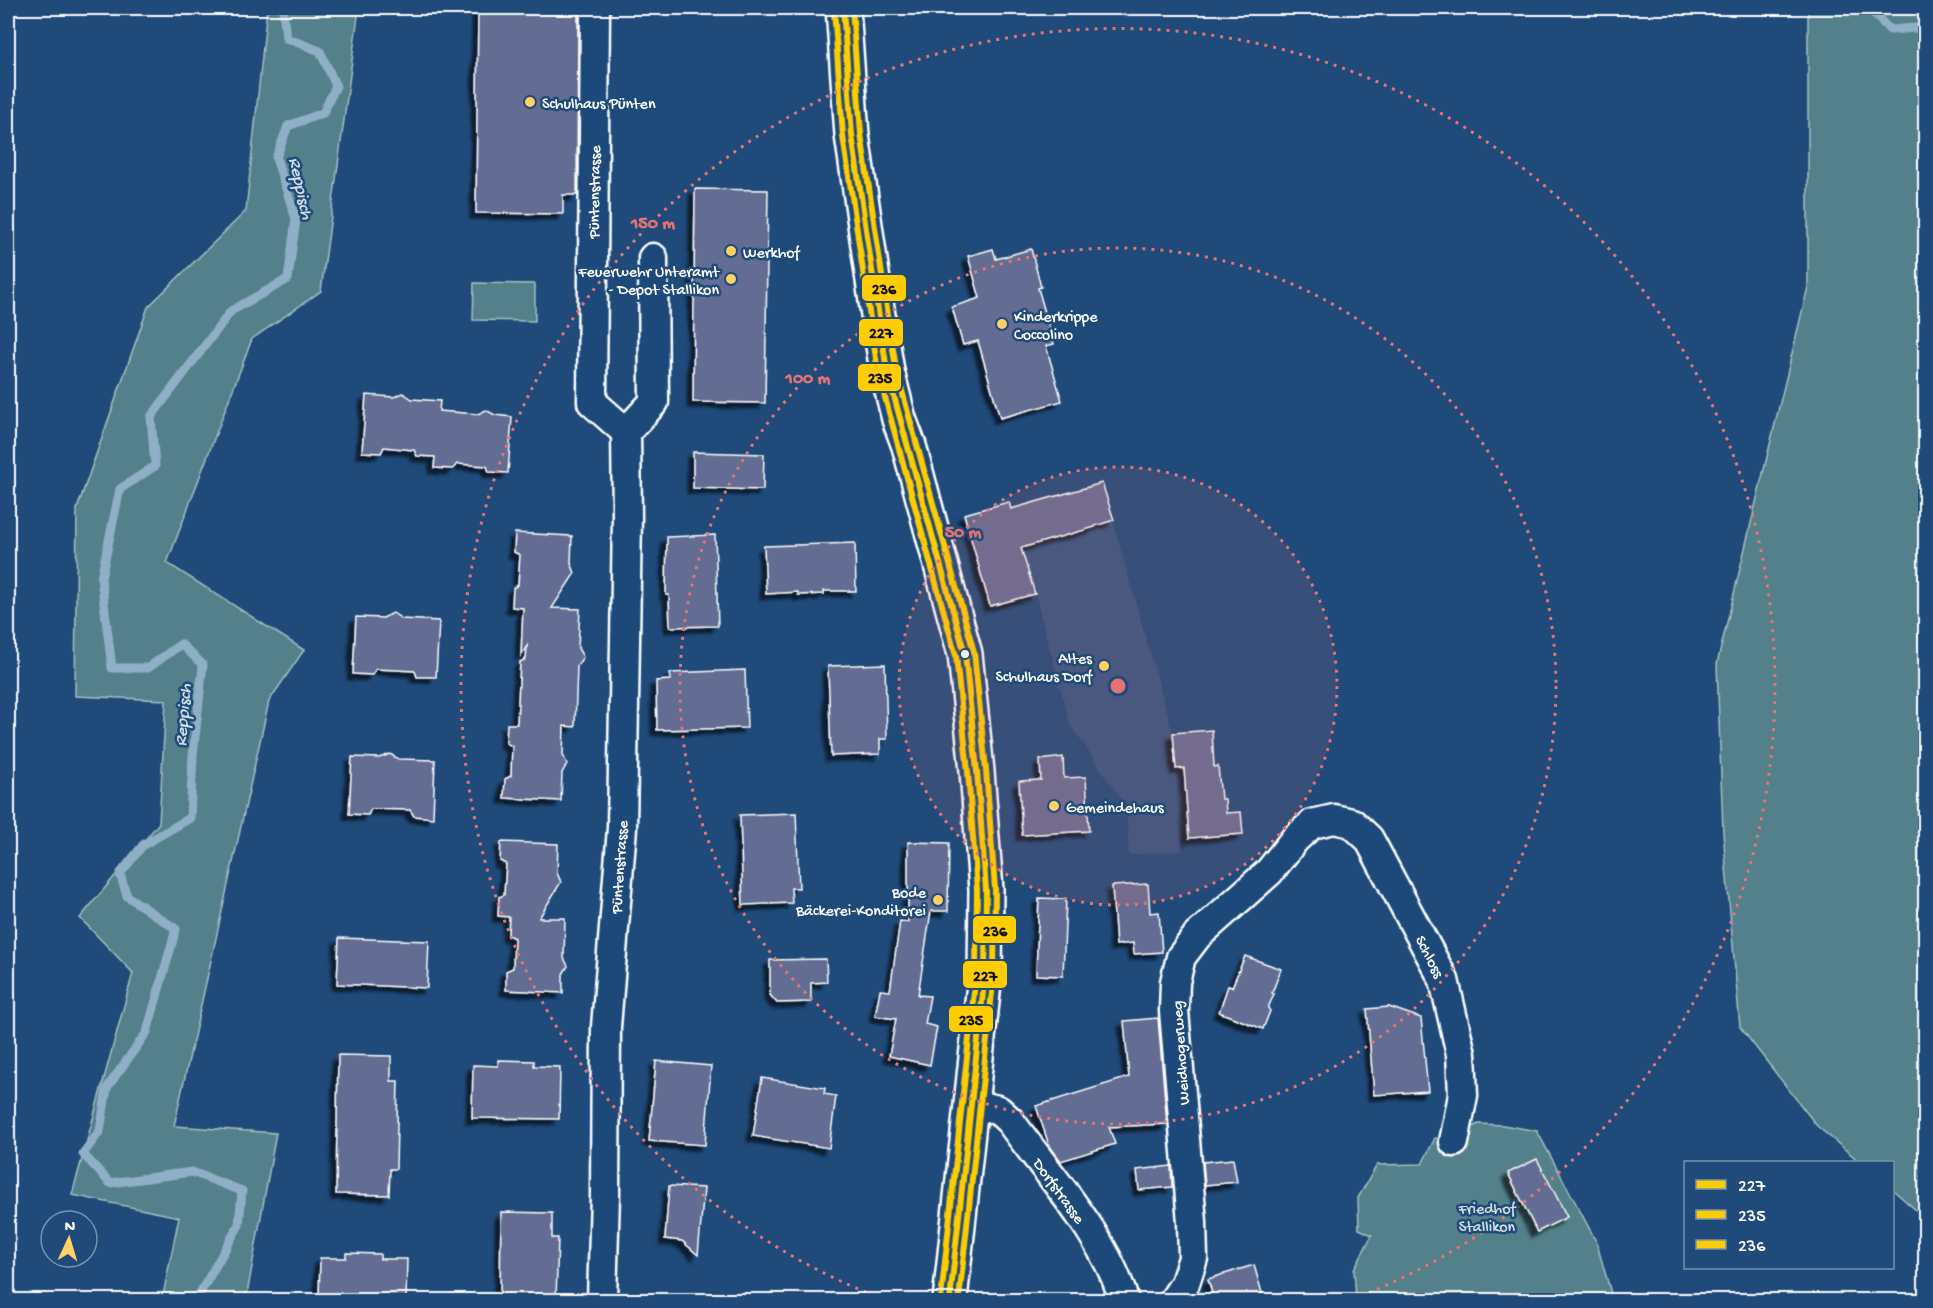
<svg xmlns="http://www.w3.org/2000/svg" width="1933" height="1308" viewBox="0 0 1933 1308" font-family="'Gochi Hand',sans-serif">
<style>
.built{fill:#345481}
.green{fill:#52808a;stroke:#a8c0c4;stroke-width:1.5}
.lines{fill:none;stroke-linecap:round;stroke-linejoin:round}
.stream{stroke:#8fafc6;stroke-width:9}
.building{fill:#646c92;stroke:#fff;stroke-width:1.5;filter:url(#shadow)}
.street-casing{stroke:#fff;stroke-width:33}
.secondary-casing{stroke:#fff;stroke-width:38}
.street{stroke:#1f4a7a;stroke-width:28}
.secondary{stroke:#1f4a7a;stroke-width:33}
.bus-1-casing{stroke:#1f4a7a;stroke-width:10}
.bus-2-casing{stroke:#1f4a7a;stroke-width:10}
.bus-3-casing{stroke:#1f4a7a;stroke-width:10}
.bus-1{stroke:#fc0;stroke-width:6}
.bus-2{stroke:#fc0;stroke-width:6}
.bus-3{stroke:#fc0;stroke-width:6}
.ring{fill:none;stroke:#e47373;stroke-width:3;stroke-dasharray:3 6}
.poi-dot{fill:#ffd166;stroke:#1f4a7a;stroke-width:2}
.bus-dot{fill:#fff;stroke:#1f4a7a;stroke-width:2}
.labels{text-anchor:middle;stroke-width:5;stroke-linejoin:round;paint-order:stroke}
.poi-label{font-size:16px;fill:#fff;stroke:#1f4a7a;text-anchor:start}
.street-label{font-size:16px;fill:#fff;stroke:#1f4a7a}
.park-label{font-size:16px;fill:#d4dfe2;stroke:#1f4a7a}
.water-label{font-size:18px;font-style:italic;fill:#d0dee7;stroke:#1f4a7a}
.centre{fill:#e47373;stroke:#1f4a7a;stroke-width:3}
.ring-label{font-size:18px;text-anchor:middle;font-weight:bold;fill:#e47373;stroke:#1f4a7a;stroke-width:5;stroke-linejoin:round;paint-order:stroke}
.line-badge{stroke:#1f4a7a;stroke-width:2}
.pale-badge-label{font-size:16px;text-anchor:middle;font-weight:bold;fill:#111}
</style>
<defs>
<filter id="shadow"><feDropShadow dx="-5.5" dy="5.5" stdDeviation="1.5" flood-color="#0009"/></filter>
</defs>
<rect width="100%" height="100%" fill="#1f4a7a"/>
<filter id="ink" filterUnits="userSpaceOnUse"><feTurbulence type="fractalNoise" baseFrequency=".0167" numOctaves="2"/><feDisplacementMap in="SourceGraphic" scale="12" xChannelSelector="R" yChannelSelector="G"/><feConvolveMatrix kernelMatrix="1 2 1 2 8 2 1 2 1" color-interpolation-filters="sRGB"/></filter>
<g filter="url(#ink)">
<path class="built" d="M 1102,483 L 1173,733 L 1212,730 L 1214,766 L 1218,766 L 1221,799 L 1225,799 L 1227,835 L 1181,838 L 1182,851 L 1129,855 L 1126,806 L 1070,725 L 1035,594 L 990,606 L 964,514 L 1009,502 L 1011,509 Z"/>
<g class="green">
<path d="M 267,8 L 359,8 L 321,291 L 252,339 L 167,563 L 304,650 L 269,701 L 174,1126 L 276,1133 L 246,1300 L 162,1300 L 179,1217 L 72,1195 L 133,973 L 80,918 L 159,823 L 166,700 L 75,696 L 77,509 L 148,307 L 246,211 Z"/>
<path d="M 1808,8 L 1925,8 L 1925,1218 L 1893,1190 L 1892,1162 L 1860,1162 L 1817,1126 L 1740,1027 L 1723,832 L 1717,664 L 1808,287 Z"/>
<path d="M 474,283 L 535,284 L 535,321 L 473,320 Z"/>
<path d="M 1478,1124 L 1503,1125 L 1537,1131 L 1596,1241 L 1613,1300 L 1356,1300 L 1354,1269 L 1372,1235 L 1359,1229 L 1358,1198 L 1377,1165 L 1422,1164 L 1435,1138 L 1449,1140 Z"/>
</g>
<g class="lines">
<g class="stream">
<path d="M 1868,8 L 1890,30 L 1915,28 L 1926,29"/>
<path d="M 196,1300 L 239,1225 L 242,1191 L 192,1172 L 110,1183 L 83,1154 L 100,1131 L 107,1088 L 147,1032 L 176,929 L 127,896 L 120,874 L 143,845 L 190,818 L 193,755 L 203,665 L 181,644 L 148,668 L 112,668 L 101,578 L 120,489 L 155,466 L 151,417 L 231,311 L 288,279 L 296,219 L 276,158 L 288,126 L 323,113 L 336,86 L 320,51 L 286,38 L 283,10 L 286,8"/>
</g>
</g>
<g class="building">
<path d="M 478,8 L 578,9 L 577,195 L 563,195 L 563,214 L 476,213 Z"/>
<path d="M 695,189 L 768,190 L 765,403 L 693,402 Z"/>
<path d="M 993,249 L 996,259 L 1031,249 L 1041,287 L 1038,288 L 1054,344 L 1046,346 L 1062,401 L 1000,418 L 978,341 L 963,345 L 952,307 L 980,298 L 968,256 Z"/>
<path d="M 403,393 L 412,399 L 440,401 L 439,411 L 478,414 L 486,410 L 495,415 L 512,417 L 508,473 L 489,472 L 487,466 L 457,464 L 453,469 L 434,468 L 435,457 L 417,456 L 414,450 L 384,447 L 381,453 L 362,452 L 366,395 L 394,397 Z"/>
<path d="M 693,452 L 764,454 L 763,490 L 693,488 Z"/>
<path d="M 1102,483 L 1114,520 L 1095,526 L 1095,527 L 1021,548 L 1035,594 L 990,606 L 964,514 L 1009,502 L 1011,509 Z"/>
<path d="M 515,533 L 572,536 L 571,563 L 575,573 L 552,608 L 580,609 L 578,648 L 583,657 L 577,666 L 575,727 L 564,726 L 563,755 L 567,764 L 562,773 L 561,801 L 504,798 L 505,779 L 511,776 L 512,746 L 506,743 L 507,724 L 517,724 L 520,662 L 526,659 L 527,646 L 521,655 L 523,608 L 512,607 L 513,588 L 518,585 L 520,555 L 514,552 Z"/>
<path d="M 715,535 L 718,626 L 670,627 L 669,595 L 666,595 L 667,537 Z"/>
<path d="M 855,543 L 856,591 L 824,591 L 824,594 L 798,595 L 798,592 L 766,594 L 764,546 Z"/>
<path d="M 393,613 L 402,619 L 439,621 L 436,677 L 417,677 L 415,671 L 376,669 L 372,675 L 353,674 L 356,617 L 383,618 Z"/>
<path d="M 885,664 L 887,739 L 880,739 L 880,754 L 831,756 L 828,666 Z"/>
<path d="M 745,670 L 747,728 L 657,730 L 656,681 L 671,680 L 670,673 Z"/>
<path d="M 1212,730 L 1214,767 L 1218,766 L 1221,799 L 1225,799 L 1226,813 L 1241,812 L 1243,834 L 1189,838 L 1184,768 L 1176,769 L 1173,733 Z"/>
<path d="M 390,754 L 398,759 L 435,760 L 433,818 L 414,816 L 410,810 L 371,809 L 368,815 L 349,814 L 352,757 L 379,758 Z"/>
<path d="M 1063,757 L 1064,778 L 1086,777 L 1089,831 L 1022,835 L 1019,781 L 1041,780 L 1040,760 Z"/>
<path d="M 796,813 L 799,888 L 791,888 L 792,903 L 743,905 L 740,815 Z"/>
<path d="M 501,842 L 558,844 L 557,873 L 561,882 L 539,918 L 565,918 L 564,958 L 568,966 L 563,974 L 563,993 L 506,990 L 506,971 L 513,968 L 514,938 L 508,935 L 509,917 L 498,916 L 499,897 L 504,895 L 506,864 L 500,861 Z"/>
<path d="M 908,842 L 949,843 L 948,911 L 931,911 L 918,995 L 930,996 L 925,1024 L 937,1027 L 930,1065 L 889,1056 L 896,1019 L 875,1016 L 880,990 L 890,991 L 900,921 L 908,922 Z"/>
<path d="M 1148,884 L 1150,913 L 1159,912 L 1162,952 L 1134,954 L 1133,943 L 1116,945 L 1112,886 Z"/>
<path d="M 1039,898 L 1066,899 L 1063,976 L 1036,975 Z"/>
<path d="M 339,938 L 429,941 L 427,988 L 337,984 Z"/>
<path d="M 1245,956 L 1281,969 L 1272,993 L 1274,994 L 1268,1008 L 1270,1011 L 1263,1029 L 1219,1012 L 1228,986 L 1232,987 Z"/>
<path d="M 826,959 L 827,982 L 811,983 L 811,1002 L 777,1003 L 770,995 L 770,960 Z"/>
<path d="M 1389,1007 L 1421,1018 L 1428,1091 L 1374,1095 L 1367,1009 Z"/>
<path d="M 1158,1018 L 1167,1124 L 1109,1127 L 1115,1144 L 1061,1161 L 1049,1145 L 1036,1106 L 1129,1077 L 1124,1021 Z"/>
<path d="M 338,1055 L 391,1056 L 391,1081 L 398,1081 L 396,1169 L 390,1169 L 389,1195 L 336,1194 Z"/>
<path d="M 498,1060 L 534,1061 L 534,1066 L 560,1067 L 559,1119 L 472,1118 L 473,1065 L 498,1066 Z"/>
<path d="M 656,1061 L 711,1066 L 705,1145 L 649,1141 Z"/>
<path d="M 762,1078 L 825,1088 L 824,1094 L 836,1096 L 829,1148 L 753,1136 Z"/>
<path d="M 1233,1159 L 1237,1182 L 1205,1185 L 1203,1162 Z"/>
<path d="M 1537,1159 L 1567,1217 L 1537,1232 L 1508,1173 Z"/>
<path d="M 1171,1166 L 1172,1187 L 1139,1190 L 1137,1170 Z"/>
<path d="M 669,1186 L 704,1188 L 698,1255 L 682,1241 L 665,1239 Z"/>
<path d="M 501,1212 L 552,1213 L 552,1238 L 558,1238 L 556,1300 L 500,1300 Z"/>
<path d="M 346,1253 L 380,1254 L 380,1259 L 407,1259 L 406,1300 L 319,1300 L 320,1258 L 346,1258 Z"/>
<path d="M 1254,1265 L 1264,1300 L 1214,1300 L 1208,1279 Z"/>
</g>
<g class="lines">
<defs>
<g id="street">
<path d="M 595,8 L 592,402 L 626,432"/>
<path d="M 971,1104 L 998,1110 L 1010,1121 C 1050,1177 1104,1234 1124,1300"/>
<path d="M 602,1300 L 605,1195 L 606,1027 L 622,828 L 627,517 L 626,432 L 654,402 L 653,258"/>
<path d="M 1174,1300 L 1185,1283 L 1193,1258 L 1192,1222 L 1174,1011 L 1175,982 L 1181,957 L 1197,936 L 1269,872 L 1295,839 L 1312,824 L 1334,819 L 1352,823 L 1369,839 L 1444,980 L 1461,1054 L 1463,1095 L 1454,1142"/>
</g>
<path id="secondary" d="M 843,8 L 852,135 L 878,315 L 887,371 L 899,419 L 909,446 L 965,654 L 977,771 L 986,890 L 985,974 L 950,1300"/>
</defs>
<use href="#street" class="street-casing"/>
<use href="#secondary" class="secondary-casing"/>
<use href="#street" class="street"/>
<use href="#secondary" class="secondary"/>
<defs>
<path id="bus-1" d="M 843,8 L 852,135 L 887,371 L 965,654 L 977,771 L 986,890 L 985,974 L 950,1300"/>
<path id="bus-2" d="M 834,9 L 843,136 L 878,372 L 956,656 L 968,772 L 977,890 L 976,973 L 941,1299"/>
<path id="bus-3" d="M 852,8 L 861,134 L 896,369 L 974,652 L 986,770 L 995,889 L 994,974 L 959,1300"/>
</defs>
<use href="#bus-1" class="bus-1-casing"/>
<use href="#bus-2" class="bus-2-casing"/>
<use href="#bus-3" class="bus-3-casing"/>
<use href="#bus-1" class="bus-1"/>
<use href="#bus-2" class="bus-2"/>
<use href="#bus-3" class="bus-3"/>
</g>
</g>
<circle cx="1118" cy="686" r="219" fill="#e47373" fill-opacity=".12"/>
<g class="ring">
<circle cx="1118" cy="686" r="219"/>
<circle cx="1118" cy="686" r="438"/>
<path d="M883 1299A657 657 0 1 1 1353 1299"/>
</g>
<g class="poi-dot">
<circle cx="530" cy="102" r="6"/>
<circle cx="731" cy="251" r="6"/>
<circle cx="731" cy="279" r="6"/>
<circle cx="1002" cy="324" r="6"/>
<circle cx="1104" cy="666" r="6"/>
<circle cx="1054" cy="806" r="6"/>
<circle cx="938" cy="900" r="6"/>
</g>
<circle class="bus-dot" cx="965" cy="654" r="5"/>
<g class="labels">
<g class="poi-label">
<text x="542" y="108">Schulhaus Pünten</text>
<text x="743" y="257">Werkhof</text>
<text x="719" y="276" text-anchor="end">Feuerwehr Unteramt<tspan x="719" dy="18">- Depot Stallikon</tspan></text>
<text x="1014" y="321">Kinderkrippe<tspan x="1014" dy="18">Coccolino</tspan></text>
<text x="1092" y="663" text-anchor="end">Altes<tspan x="1092" dy="18">Schulhaus Dorf</tspan></text>
<text x="1066" y="812">Gemeindehaus</text>
<text x="926" y="897" text-anchor="end">Bode<tspan x="926" dy="18">Bäckerei-Konditorei</tspan></text>
</g>
<g class="street-label">
<text transform="translate(593 192) rotate(-89)" y="6">Püntenstrasse</text>
<text transform="translate(618 867) rotate(-86)" y="6">Püntenstrasse</text>
<text transform="translate(1431 956) rotate(63)" y="6">Schloss</text>
<text transform="translate(1179 1053) rotate(-94)" y="6">Weidhogerweg</text>
<text transform="translate(1060 1190) rotate(54)" y="6">Dorfstrasse</text>
</g>
<g class="park-label">
<text x="1487" y="1213">Friedhof<tspan x="1487" dy="18">Stallikon</tspan></text>
</g>
<g class="water-label">
<text transform="translate(302 188) rotate(78)" y="6">Reppisch</text>
<text transform="translate(182 715) rotate(-85)" y="6">Reppisch</text>
</g>
</g>
<circle cx="1118" cy="686" r="9" class="centre"/>
<g class="ring-label">
<text x="653" y="228">150 m</text>
<text x="808" y="383">100 m</text>
<text x="963" y="537">50 m</text>
</g>
<g class="line-badge">
<rect x="861" y="274" width="46" height="28" rx="6" fill="#fc0"/>
<rect x="858" y="318" width="46" height="29" rx="6" fill="#fc0"/>
<rect x="857" y="363" width="45" height="29" rx="6" fill="#fc0"/>
<rect x="972" y="915" width="45" height="29" rx="6" fill="#fc0"/>
<rect x="962" y="960" width="46" height="29" rx="6" fill="#fc0"/>
<rect x="948" y="1005" width="46" height="28" rx="6" fill="#fc0"/>
</g>
<g class="pale-badge-label">
<text x="884" y="294">236</text>
<text x="881" y="338">227</text>
<text x="880" y="383">235</text>
<text x="995" y="936">236</text>
<text x="985" y="981">227</text>
<text x="971" y="1025">235</text>
</g>
<rect width="1933" height="1308" fill="none" stroke="#1f4a7a" stroke-width="30"/>
<rect x="15" y="15" width="1903" height="1278" fill="none" stroke="#fff" stroke-width="2" filter="url(#ink)"/>
<rect x="1684" y="1161" width="210" height="108" fill="#1f4a7a" stroke="#7992af" stroke-width="1.5"/>
<rect x="1696" y="1180" width="30" height="9" fill="#ffcc00" stroke="#7992af" stroke-width="1.5"/>
<text x="1738" y="1191" font-size="18" fill="#ffffff">227</text>
<rect x="1696" y="1210" width="30" height="9" fill="#ffcc00" stroke="#7992af" stroke-width="1.5"/>
<text x="1738" y="1221" font-size="18" fill="#ffffff">235</text>
<rect x="1696" y="1240" width="30" height="9" fill="#ffcc00" stroke="#7992af" stroke-width="1.5"/>
<text x="1738" y="1251" font-size="18" fill="#ffffff">236</text>
<g transform="translate(69 1239) rotate(4)"><circle r="28" fill="#1f4a7a" stroke="#7992af" stroke-width="1.5"/>
<path d="M0-4.5L10 22L0 15L-10 22Z" fill="#ffd166"/>
<text y="-9" font-size="16" font-weight="bold" text-anchor="middle" fill="#ffffff">N</text>
</g>
</svg>
